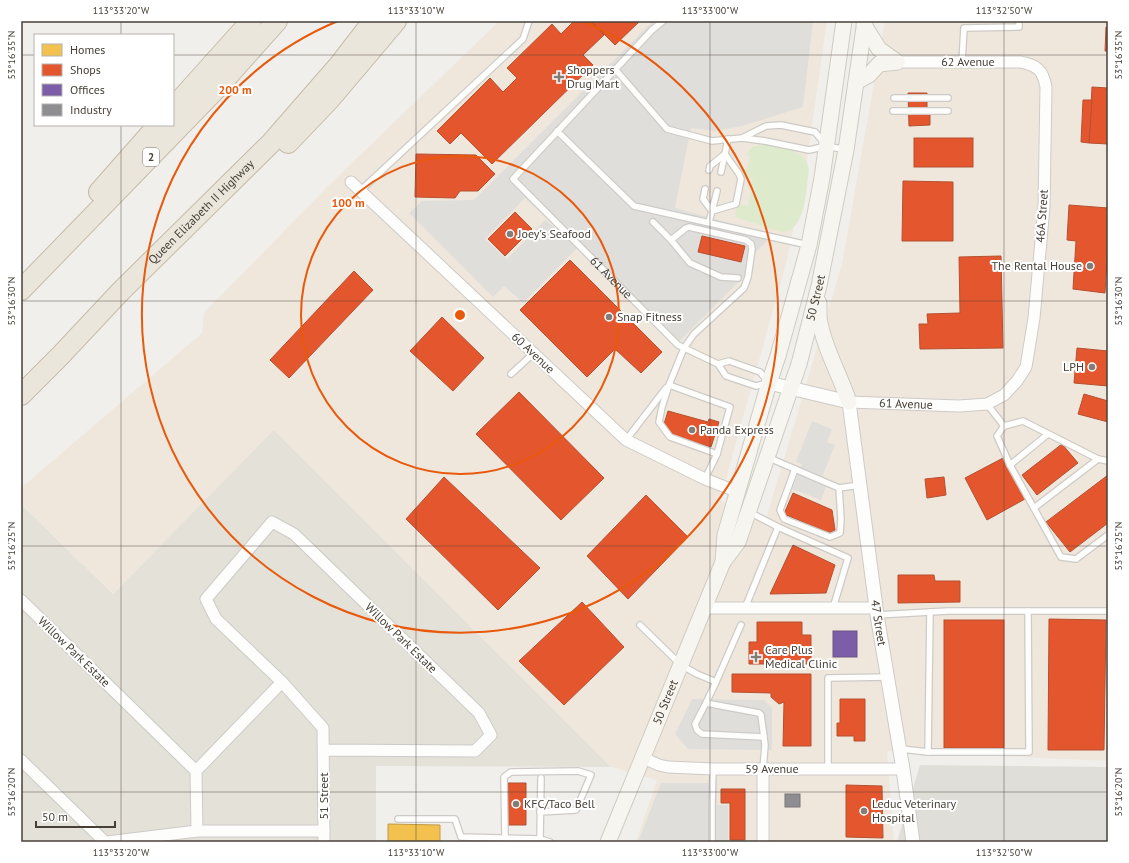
<svg xmlns="http://www.w3.org/2000/svg" width="1129" height="863" viewBox="0 0 1129 863" font-family="'PT Sans',sans-serif">
<style>
.residential{fill:#e4e1d9}
.commercial{fill:#efe7dc}
.industrial{fill:#e0ded9}
.green{fill:#deeacc}
.parking{fill:#e0dedb;fill-rule:evenodd}
.homes{fill:#f2c14e;stroke:#bf9a47}
.shops{fill:#e4572e;stroke:#b55031}
.offices{fill:#7b5ea7;stroke:#6b5585}
.industry{fill:#8d8d92;stroke:#787677}
.lines{fill:none;stroke-linecap:round;stroke-linejoin:round}
.service-casing{stroke:#cdcbc7;stroke-width:8}
.minor-casing{stroke:#cdcbc7;stroke-width:13}
.tertiary-casing{stroke:#cdcbc7;stroke-width:15}
.secondary-casing{stroke:#cfccc2;stroke-width:17}
.motorway-casing{stroke:#c7bba8;stroke-width:22}
.service{stroke:#fdfdfc;stroke-width:5.5}
.minor{stroke:#fdfdfc;stroke-width:11}
.tertiary{stroke:#fdfdfc;stroke-width:13}
.secondary{stroke:#f7f5ef;stroke-width:15}
.motorway{stroke:#ebe6db;stroke-width:20}
.ticks{fill:none;stroke:#474037;stroke-width:1;stroke-opacity:0.45}
.ring{fill:none;stroke:#e8590c;stroke-width:2}
.poi-dot{fill:#827d76;stroke:#fff;stroke-width:1.5}
.labels{text-anchor:middle;stroke-width:4;stroke-linejoin:round;paint-order:stroke}
.shield{fill:#fff;stroke:#7e7973;stroke-width:1}
.shield-label{font-size:11px;font-weight:bold;fill:#474037}
.street-label{font-size:12px;fill:#474037;stroke:#fff}
.poi-label{font-size:12px;fill:#474037;stroke:#fff;text-anchor:start}
.centre{fill:#e8590c;stroke:#fff;stroke-width:2}
.ring-label{font-size:12px;text-anchor:middle;font-weight:bold;fill:#e8590c;stroke:#fff;stroke-width:4;stroke-linejoin:round;paint-order:stroke}
.neatline{fill:none;stroke:#474037;stroke-width:1.5}
.ticks-label{font-size:10px;text-anchor:middle;fill:#474037}
</style>
<rect width="100%" height="100%" fill="#f0efeb"/>
<path class="residential" d="M 273,429 L 611,767 L 376,766 L 376,842 L 21,842 L 21,504 L 113,594 Z"/>
<path class="commercial" d="M 498,21 L 827,21 L 807,161 L 787,260 L 720,500 L 766,519 L 842,264 L 885,21 L 1108,21 L 1108,761 L 887,751 L 894,842 L 636,842 L 657,780 L 611,767 L 274,430 L 113,594 L 21,504 L 21,488 L 202,333 L 204,313 L 328,186 L 493,27 Z"/>
<path class="industrial" d="M 920,765 L 1108,767 L 1108,842 L 897,842 Z"/>
<path class="green" d="M 764,145 C 781,148 806,148 809,170 C 806,188 806,233 781,232 L 735,217 L 737,204 L 748,206 L 753,179 L 743,177 L 744,169 L 747,169 L 750,156 L 747,155 C 750,146 755,146 764,145 Z"/>
<g class="parking">
<path d="M 653,21 L 813,21 L 803,107 L 742,126 L 715,131 L 691,128 L 675,208 L 773,235 L 747,261 L 753,267 L 680,341 L 578,247 L 523,303 L 504,286 L 493,297 L 409,213 L 422,201 L 474,200 ZM 525,198 L 570,240 L 545,220 L 507,259 L 485,239 Z"/>
<path d="M 812,421 L 832,429 L 827,442 L 835,445 L 822,477 L 829,480 L 821,500 L 792,489 L 802,464 L 796,462 Z"/>
<path d="M 692,699 L 764,700 L 772,708 L 772,750 L 688,749 L 675,734 Z"/>
<path d="M 661,783 L 717,783 L 717,805 L 728,805 L 728,842 L 638,842 Z"/>
</g>
<path class="homes" d="M 388,824 L 440,825 L 440,842 L 388,842 Z"/>
<g class="shops">
<path d="M 574,21 L 591,21 L 604,35 L 583,55 L 593,65 L 492,164 L 461,133 L 450,144 L 437,131 L 490,78 L 503,92 L 517,78 L 507,68 L 552,24 L 561,34 Z"/>
<path d="M 591,21 L 640,21 L 615,45 Z"/>
<path d="M 1106,27 L 1108,27 L 1108,51 L 1105,51 Z"/>
<path d="M 1092,87 L 1108,88 L 1108,144 L 1089,143 Z"/>
<path d="M 908,93 L 927,93 L 927,114 L 930,115 L 930,125 L 909,126 Z"/>
<path d="M 1083,100 L 1092,100 L 1089,143 L 1081,142 Z"/>
<rect x="914" y="138" width="59" height="29"/>
<path d="M 416,154 L 476,155 L 495,174 L 478,191 L 460,191 L 455,198 L 415,197 Z"/>
<path d="M 903,181 L 953,182 L 953,241 L 902,241 Z"/>
<path d="M 1069,205 L 1108,208 L 1108,243 L 1105,293 L 1073,289 L 1076,241 L 1067,240 Z"/>
<path d="M 515,212 L 532,229 L 505,256 L 488,239 Z"/>
<path d="M 702,236 L 745,246 L 741,262 L 698,252 Z"/>
<path d="M 1001,256 L 1003,348 L 920,349 L 919,324 L 928,324 L 927,314 L 960,313 L 959,257 Z"/>
<path d="M 570,260 L 662,352 L 641,373 L 615,349 L 587,377 L 520,310 Z"/>
<path d="M 354,271 L 373,290 L 289,378 L 270,360 Z"/>
<path d="M 442,317 L 484,358 L 453,391 L 410,351 Z"/>
<path d="M 1077,348 L 1108,351 L 1108,386 L 1074,383 Z"/>
<path d="M 519,392 L 604,478 L 561,520 L 476,434 Z"/>
<path d="M 1084,394 L 1108,401 L 1108,422 L 1078,414 Z"/>
<path d="M 668,411 L 708,422 L 709,419 L 719,422 L 711,447 L 671,436 L 664,424 Z"/>
<path d="M 1062,444 L 1078,463 L 1037,495 L 1022,475 Z"/>
<path d="M 1003,458 L 1025,499 L 987,520 L 965,478 Z"/>
<path d="M 1108,475 L 1108,523 L 1070,552 L 1046,522 Z"/>
<path d="M 444,477 L 540,568 L 498,610 L 406,519 Z"/>
<path d="M 944,477 L 946,495 L 927,498 L 925,479 Z"/>
<path d="M 793,493 L 832,510 L 835,530 L 829,533 L 784,514 Z"/>
<path d="M 646,495 L 688,537 L 628,599 L 587,556 Z"/>
<path d="M 793,545 L 835,565 L 826,593 L 770,594 Z"/>
<path d="M 898,575 L 934,575 L 935,581 L 960,581 L 960,602 L 898,603 Z"/>
<path d="M 582,602 L 624,647 L 564,705 L 519,661 Z"/>
<path d="M 1049,619 L 1106,620 L 1104,750 L 1048,750 Z"/>
<rect x="944" y="620" width="60" height="128"/>
<path d="M 757,622 L 802,622 L 802,635 L 811,635 L 811,664 L 749,664 L 749,642 L 757,642 Z"/>
<path d="M 732,674 L 811,674 L 811,746 L 783,746 L 784,702 L 779,704 L 771,697 L 771,693 L 732,692 Z"/>
<path d="M 840,699 L 865,699 L 865,741 L 854,741 L 854,736 L 837,736 L 837,723 L 840,723 Z"/>
<path d="M 508,783 L 526,783 L 526,825 L 507,825 Z"/>
<path d="M 846,785 L 882,786 L 883,838 L 846,837 Z"/>
<path d="M 721,789 L 745,789 L 745,840 L 730,840 L 730,803 L 721,803 Z"/>
</g>
<rect class="offices" x="833" y="631" width="24" height="26"/>
<rect class="industry" x="785" y="794" width="15" height="13"/>
<g class="lines">
<defs>
<g id="service">
<path id="s1" d="M 663,21 L 652,30 L 513,179 L 678,345 L 718,364 L 726,376 L 756,386 L 769,383 L 760,372 L 729,361 L 718,364"/>
<path d="M 962,62 L 964,28 L 1019,27 L 1019,21"/>
<path d="M 615,69 L 667,129 L 712,141 L 742,138 L 765,141 L 809,150 L 827,146 L 846,150"/>
<path d="M 894,98 L 948,98"/>
<path d="M 893,111 L 948,111"/>
<path d="M 557,131 L 634,206 L 763,235 L 808,245"/>
<path d="M 742,138 L 766,126 L 781,125 L 815,132 L 825,144"/>
<path d="M 709,170 L 710,166 L 725,154 L 728,139"/>
<path d="M 721,172 L 725,154"/>
<path d="M 705,189 L 703,199 L 712,211 L 717,191"/>
<path d="M 360,191 L 523,39 L 529,21"/>
<path d="M 653,222 L 671,240 L 690,263 L 721,277 L 738,278"/>
<path d="M 709,222 L 712,211 L 736,204 L 741,179 L 739,174 L 725,154"/>
<path d="M 671,240 L 686,228 L 689,227 L 746,240 L 751,244 L 752,249 L 748,277 L 744,288 L 694,334 L 684,348 L 669,385 L 730,407 L 717,454 L 705,479"/>
<path d="M 511,374 L 534,353"/>
<path d="M 669,385 L 662,407 L 659,422 L 670,437 L 717,454"/>
<path d="M 987,404 L 1004,426"/>
<path d="M 626,440 L 666,388"/>
<path d="M 767,457 L 839,488 L 860,485"/>
<path d="M 1108,461 L 1098,459 L 1023,421 L 1004,426 L 997,436 L 1010,465 L 1061,557 L 1076,559 L 1108,535"/>
<path d="M 1010,465 L 1048,434"/>
<path d="M 795,469 L 780,510 L 784,519 L 830,537 L 840,533 L 841,519 L 839,488"/>
<path d="M 1034,508 L 1098,459"/>
<path d="M 749,512 L 778,527 L 848,558 L 833,608"/>
<path d="M 745,608 L 778,527"/>
<path d="M 877,615 L 948,611 L 1108,611"/>
<path d="M 640,625 L 681,665 L 697,674 L 716,682 L 706,703 L 759,713 L 761,715 L 765,745 L 763,769"/>
<path d="M 716,682 L 741,625"/>
<path d="M 706,703 L 695,724 L 697,730 L 702,734 L 764,737"/>
<path d="M 901,749 L 928,752 L 930,612"/>
<path d="M 928,752 L 1029,752 L 1028,611"/>
<path d="M 828,769 L 828,678 L 887,677"/>
<path d="M 398,819 L 455,819 L 461,837 L 540,839 L 550,842"/>
<path d="M 505,838 L 504,777 L 511,772 L 578,771 L 591,775 L 576,810 L 540,812"/>
<path d="M 540,839 L 541,778"/>
<path d="M 712,842 L 712,802 L 713,769"/>
</g>
<g id="minor">
<path d="M 351,182 L 626,440 L 705,479 L 738,492"/>
<path id="s2" d="M 849,402 L 959,406 L 987,404 L 1004,395 L 1017,381 L 1026,367 L 1034,318 L 1044,207 L 1046,87 C 1043,70 1037,65 1020,62 L 897,62"/>
<path d="M 21,600 L 196,771"/>
<path d="M 704,608 L 876,608"/>
<path d="M 643,758 L 659,765 L 668,767 L 713,769 L 903,769"/>
<path d="M 21,760 L 105,842"/>
<path d="M 763,769 L 763,842"/>
<path d="M 197,831 L 196,771 L 282,682"/>
<path d="M 107,842 L 197,831 L 324,831"/>
<path d="M 324,842 L 323,728 L 282,682 L 216,619 L 206,599 L 272,522 L 294,534 L 479,713 L 491,735 L 475,751 L 324,750"/>
</g>
<g id="tertiary">
<path id="s3" d="M 769,383 L 849,402 L 877,615 L 903,769 L 913,842"/>
</g>
<g id="secondary">
<path d="M 864,25 L 879,49 L 897,62"/>
<path d="M 856,82 L 869,75 L 879,64 L 897,62"/>
<path d="M 819,303 C 819,308 819,313 819,318 C 824,348 840,375 849,402"/>
<path d="M 723,562 L 725,535 L 769,383 L 778,356 L 809,245 L 822,178 L 844,21"/>
<path id="s4" d="M 608,842 L 723,562 L 738,542 L 799,364 L 819,286 L 846,150 L 865,21"/>
</g>
<g id="motorway">
<path d="M 173,108 L 251,21"/>
<path d="M 288,143 L 330,99 L 396,21"/>
<path d="M 99,192 L 158,125"/>
<path d="M 21,290 L 219,86 L 277,21"/>
<path id="s5" d="M 21,395 L 60,356 L 121,291 L 271,143 L 339,65 L 373,21"/>
</g>
</defs>
<use href="#service" class="service-casing"/>
<use href="#minor" class="minor-casing"/>
<use href="#tertiary" class="tertiary-casing"/>
<use href="#secondary" class="secondary-casing"/>
<use href="#motorway" class="motorway-casing"/>
<use href="#service" class="service"/>
<use href="#minor" class="minor"/>
<use href="#tertiary" class="tertiary"/>
<use href="#secondary" class="secondary"/>
<use href="#motorway" class="motorway"/>
</g>
<path class="ticks" d="M 121,21 L 121,35M 416,21 L 416,842M 710,21 L 710,842M 1004,21 L 1004,842M 21,55 L 35,55M 173,55 L 1108,55M 121,125 L 121,842M 21,301 L 1108,301M 21,546 L 1108,546M 21,792 L 1108,792"/>
<g class="ring">
<circle cx="460" cy="315" r="159"/>
<path d="M582 21A318 318 0 1 1 338 21"/>
</g>
<g class="poi-dot">
<path d="M557 71h4v4h4v4h-4v4h-4v-4h-4v-4h4z"/>
<circle cx="510" cy="234" r="4"/>
<circle cx="1090" cy="266" r="4"/>
<circle cx="609" cy="317" r="4"/>
<circle cx="1092" cy="367" r="4"/>
<circle cx="692" cy="430" r="4"/>
<path d="M754 651h4v4h4v4h-4v4h-4v-4h-4v-4h4z"/>
<circle cx="516" cy="804" r="4"/>
<circle cx="864" cy="811" r="4"/>
</g>
<g class="labels">
<rect class="shield" x="143" y="148" width="16" height="18" rx="3"/>
<g class="shield-label">
<text x="151" y="161">2</text>
</g>
<g class="street-label">
<text x="968" y="66">62 Avenue</text>
<text dy="4" stroke="none"><textPath href="#s5" startOffset="257">Queen Elizabeth II Highway</textPath></text>
<text transform="translate(1042 216) rotate(-86)" y="4">46A Street</text>
<text dy="4" stroke="none"><textPath href="#s1" startOffset="357">61 Avenue</textPath></text>
<text dy="4" stroke="none"><textPath href="#s4" startOffset="584">50 Street</textPath></text>
<text transform="translate(533 353) rotate(43)" y="4">60 Avenue</text>
<text dy="4" stroke="none"><textPath href="#s2" startOffset="57">61 Avenue</textPath></text>
<text dy="4" stroke="none"><textPath href="#s3" startOffset="305">47 Street</textPath></text>
<text transform="translate(401 638) rotate(44)" y="4">Willow Park Estate</text>
<text transform="translate(74 652) rotate(44)" y="4">Willow Park Estate</text>
<text dy="4" stroke="none"><textPath href="#s4" startOffset="151">50 Street</textPath></text>
<text x="772" y="773">59 Avenue</text>
<text transform="translate(324 796) rotate(-90)" y="4">51 Street</text>
</g>
<g class="poi-label">
<text x="567" y="74">Shoppers<tspan x="567" dy="14">Drug Mart</tspan></text>
<text x="518" y="238">Joey's Seafood</text>
<text x="1082" y="270" text-anchor="end">The Rental House</text>
<text x="617" y="321">Snap Fitness</text>
<text x="1084" y="371" text-anchor="end">LPH</text>
<text x="700" y="434">Panda Express</text>
<text x="765" y="654">Care Plus<tspan x="765" dy="14">Medical Clinic</tspan></text>
<text x="524" y="808">KFC/Taco Bell</text>
<text x="872" y="808">Leduc Veterinary<tspan x="872" dy="14">Hospital</tspan></text>
</g>
</g>
<circle cx="460" cy="315" r="6" class="centre"/>
<g class="ring-label">
<text x="235" y="94">200 m</text>
<text x="348" y="207">100 m</text>
</g>
<rect width="1129" height="863" fill="none" stroke="#ffffff" stroke-width="44"/>
<rect x="34" y="34" width="140" height="92" fill="#ffffff" stroke="#b5b3af"/>
<rect x="42" y="44" width="20" height="12" fill="#f2c14e" stroke="#b5b3af"/>
<text x="70" y="54" font-size="12" fill="#474037">Homes</text>
<rect x="42" y="64" width="20" height="12" fill="#e4572e" stroke="#b5b3af"/>
<text x="70" y="74" font-size="12" fill="#474037">Shops</text>
<rect x="42" y="84" width="20" height="12" fill="#7b5ea7" stroke="#b5b3af"/>
<text x="70" y="94" font-size="12" fill="#474037">Offices</text>
<rect x="42" y="104" width="20" height="12" fill="#8d8d92" stroke="#b5b3af"/>
<text x="70" y="114" font-size="12" fill="#474037">Industry</text>
<path d="M36 821v6h79v-6" fill="none" stroke="#474037" stroke-width="2"/>
<text x="42" y="821" font-size="12" fill="#474037" stroke="#ffffff" stroke-width="3" paint-order="stroke">50 m</text>
<rect x="22" y="22" width="1085" height="819" class="neatline"/>
<g class="ticks-label">
<text x="121" y="14">113°33'20"W</text>
<text x="416" y="14">113°33'10"W</text>
<text x="710" y="14">113°33'00"W</text>
<text x="1004" y="14">113°32'50"W</text>
<text transform="translate(11 55) rotate(-90)" y="4">53°16'35"N</text>
<text transform="translate(1118 55) rotate(-90)" y="4">53°16'35"N</text>
<text transform="translate(11 301) rotate(-90)" y="4">53°16'30"N</text>
<text transform="translate(1118 301) rotate(-90)" y="4">53°16'30"N</text>
<text transform="translate(11 546) rotate(-90)" y="4">53°16'25"N</text>
<text transform="translate(1118 546) rotate(-90)" y="4">53°16'25"N</text>
<text transform="translate(11 792) rotate(-90)" y="4">53°16'20"N</text>
<text transform="translate(1118 792) rotate(-90)" y="4">53°16'20"N</text>
<text x="121" y="856">113°33'20"W</text>
<text x="416" y="856">113°33'10"W</text>
<text x="710" y="856">113°33'00"W</text>
<text x="1004" y="856">113°32'50"W</text>
</g>
</svg>
